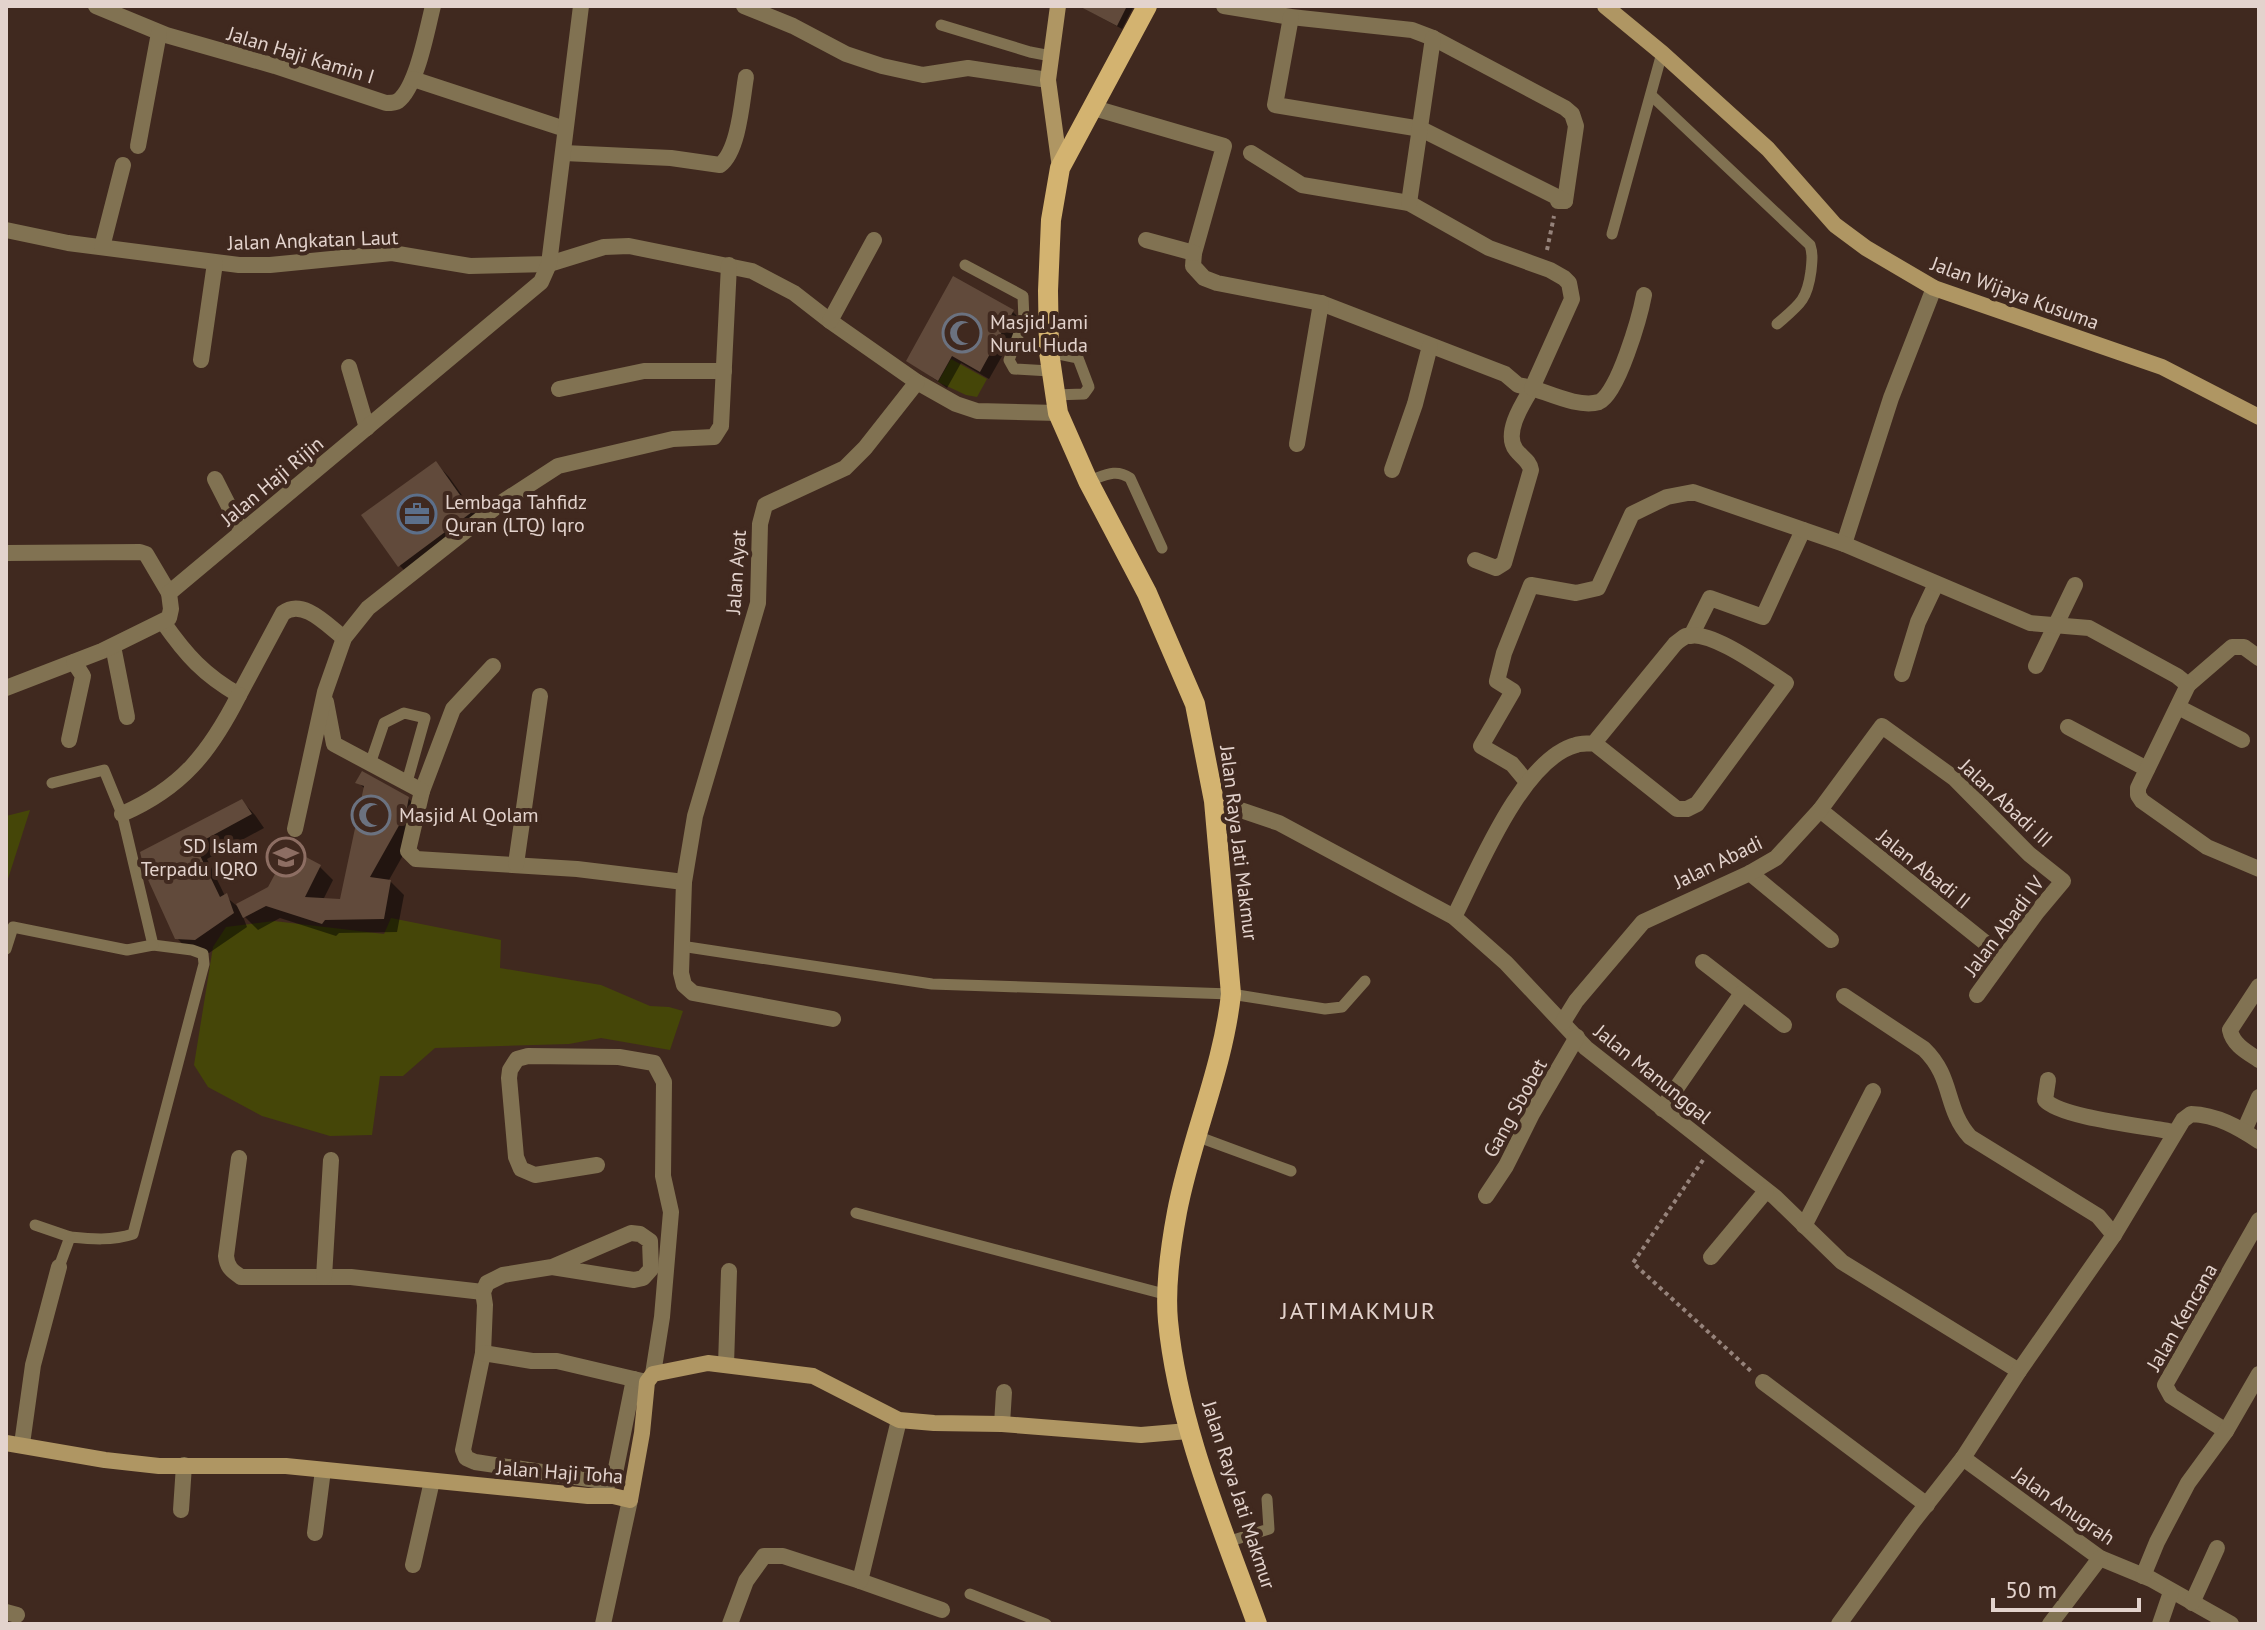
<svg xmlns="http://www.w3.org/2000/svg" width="2265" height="1630" viewBox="0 0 2265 1630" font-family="'PT Sans',sans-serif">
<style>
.green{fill:#454608}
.shadow{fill:#0007}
.building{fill:#614a3b}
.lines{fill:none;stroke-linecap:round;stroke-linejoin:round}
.path{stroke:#96837b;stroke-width:4;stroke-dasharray:4 4;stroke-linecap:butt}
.lane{stroke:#817252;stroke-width:11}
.street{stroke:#817252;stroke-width:16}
.secondary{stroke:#af9663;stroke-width:16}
.primary{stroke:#d3b370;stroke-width:20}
.labels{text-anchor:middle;stroke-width:8;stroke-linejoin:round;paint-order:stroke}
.street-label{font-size:20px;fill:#e3d3cd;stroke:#40291f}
.poi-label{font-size:20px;fill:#e3d3cd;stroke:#40291f;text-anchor:start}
.quarter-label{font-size:24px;letter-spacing:2px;fill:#e3d3cd;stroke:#40291f}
</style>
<rect width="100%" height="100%" fill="#40291f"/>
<g class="green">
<path d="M 951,359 L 987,379 L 977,397 L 966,395 L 938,382 Z"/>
<path d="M 30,810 L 6,885 L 6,816 Z"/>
<path d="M 391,918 L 501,940 L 500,968 L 601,985 L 650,1006 L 669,1007 L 683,1011 L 670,1050 L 601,1038 L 569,1044 L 435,1048 L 403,1076 L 380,1076 L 372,1135 L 330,1136 L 262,1116 L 208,1087 L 194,1065 L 213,947 L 226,927 L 274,921 L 384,934 Z"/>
</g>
<g class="shadow">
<path d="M 1080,6 L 1134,6 L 1122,29 Z"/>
<path d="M 954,279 L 1013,312 L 1022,321 L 989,379 L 961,363 L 947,388 L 909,361 Z"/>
<path d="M 436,463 L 449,477 L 484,526 L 413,579 L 400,566 Z"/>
<path d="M 358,782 L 408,798 L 422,812 L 419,827 L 389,880 L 404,895 L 397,932 L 339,933 L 336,936 L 280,918 L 258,930 L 242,914 L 247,927 L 209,953 L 190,952 L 177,938 L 147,873 L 242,801 L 255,815 L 264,828 L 207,859 L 225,896 L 237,906 L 320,867 L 333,880 L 323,900 L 342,901 L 365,789 Z"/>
</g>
<g class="building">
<path d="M 1079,6 L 1127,6 L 1117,26 Z"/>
<path d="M 953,276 L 1014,310 L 980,372 L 952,356 L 938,381 L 906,361 Z"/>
<path d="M 436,461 L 472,512 L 398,567 L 361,515 Z"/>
<path d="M 362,771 L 409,797 L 406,813 L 370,877 L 391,880 L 384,919 L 325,920 L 322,924 L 266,906 L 243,918 L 236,904 L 268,887 L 289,848 L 321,865 L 305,897 L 340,899 L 364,786 L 355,783 Z"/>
<path d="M 242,799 L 252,814 L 195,845 L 220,897 L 227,893 L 234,913 L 195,940 L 175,939 L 145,873 L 140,852 Z"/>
</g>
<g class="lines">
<g class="path">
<path d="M 1547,250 L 1554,216"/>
<path d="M 1703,1160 L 1633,1263 L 1752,1372"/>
</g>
<g class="lane">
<path d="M 941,25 L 1030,52 L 1051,56"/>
<path d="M 1652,96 L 1810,245 C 1813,254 1812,261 1811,271 C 1807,301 1799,305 1777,324"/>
<path d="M 1612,234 L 1662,53"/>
<path d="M 965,265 L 1023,296 L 1024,320 L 1009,360 L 1014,369 L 1050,371"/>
<path d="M 1049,352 L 1078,358 L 1089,387 L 1084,394 L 1054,395"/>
<path d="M 1088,481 C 1104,476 1115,468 1130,478 L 1162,548"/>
<path d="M 370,764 L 384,723 L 404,713 L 425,718 L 407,782"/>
<path d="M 52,783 L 104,770 L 122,814 L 153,945 L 192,950 L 203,954 L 204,964 L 133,1234 C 112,1241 91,1239 70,1237 L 59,1267"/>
<path d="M 681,946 L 932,984 L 1231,994 L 1325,1009 L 1342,1007 L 1365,981"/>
<path d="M 6,949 L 13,927 L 127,950 L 153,945"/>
<path d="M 1196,1136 L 1291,1171"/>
<path d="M 856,1213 L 1168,1295"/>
<path d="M 35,1225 L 70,1237"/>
<path d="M 1227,1542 L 1269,1529 L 1267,1499"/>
<path d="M 970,1594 L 1046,1624"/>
</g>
<g class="street">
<path d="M 96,6 L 166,35 L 275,66 L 386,103 C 391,103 395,103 398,101 C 417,87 427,29 433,6"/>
<path d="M 744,6 L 793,26 L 846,54 L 882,66 L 923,75 L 968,68 L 1048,80"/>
<path d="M 1224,6 L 1291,17 L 1412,30 L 1433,38 L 1565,108 L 1572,114 L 1576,126 L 1565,201 L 1558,201"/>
<path d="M 1291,17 L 1275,105 L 1421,129 L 1565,201"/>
<path d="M 413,79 L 565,129"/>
<path d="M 1094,108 L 1224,146 L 1194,253 L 1193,266 L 1204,278 L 1217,283 L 1321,303 L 1505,374 L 1518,385 L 1532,388 C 1523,403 1503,433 1516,450 C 1522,458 1529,460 1531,470 L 1504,563 L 1496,568 L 1475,560"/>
<path d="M 138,146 L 159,33"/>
<path d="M 564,153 L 671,158 L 720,165 C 739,151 742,100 746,77"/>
<path d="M 1251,153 L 1302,185 L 1409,203 L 1489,248 L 1550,270 L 1564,278 L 1569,283 L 1572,299 L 1532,388 C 1551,394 1580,408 1599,402 C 1618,394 1640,316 1644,295"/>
<path d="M 1409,203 L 1433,38"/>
<path d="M 6,230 L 68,243 L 239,265 L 270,265 L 392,253 L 470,266 L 549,264 L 604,247 L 629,246 L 752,271 L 794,293 L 830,321 L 917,382 L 956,404 L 977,411 L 1058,413"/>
<path d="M 1146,240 L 1194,253"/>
<path d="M 102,247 L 123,165"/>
<path d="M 830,321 L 874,240"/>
<path d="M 201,360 L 215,263"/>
<path d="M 349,367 L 367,428"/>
<path d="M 559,389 L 644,371 L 724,371"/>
<path d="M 1297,444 L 1321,303"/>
<path d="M 1392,470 L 1415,404 L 1430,346"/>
<path d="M 215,479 L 242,532"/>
<path d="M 1844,544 L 1891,398 L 1934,288"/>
<path d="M 6,553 L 140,552 L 146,554 L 169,593"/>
<path d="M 163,622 C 186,655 204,675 239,695 L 283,613 C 303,598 327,625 344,638"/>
<path d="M 1691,636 L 1710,598 L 1763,617 L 1803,530"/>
<path d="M 113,646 L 127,717"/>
<path d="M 493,666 L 453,709 L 422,791 L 408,851 L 416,859 L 577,869 L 684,882"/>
<path d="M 2036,666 L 2075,585"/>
<path d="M 1902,674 L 1918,622 L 1936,584"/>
<path d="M 2188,685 L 2232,647 L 2244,647 L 2259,658"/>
<path d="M 6,688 L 102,651 L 169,618 L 171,609 L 169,593 L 541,282 L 549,264 L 581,6"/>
<path d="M 326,702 L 334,744 L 422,791"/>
<path d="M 2178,707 L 2242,740"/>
<path d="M 2068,727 L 2147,769"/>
<path d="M 69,740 L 83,676 L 74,662"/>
<path d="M 1527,782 L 1512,764 L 1481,746 L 1513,691 L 1497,681 L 1504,653 L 1531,585 L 1576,593 L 1598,588 L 1632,514 L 1667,497 L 1693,492 L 1844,544 L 2030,623 L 2089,628 L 2177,676 L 2188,685 L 2138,788 L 2138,795 L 2142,801 L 2207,847 L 2259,869"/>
<path d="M 1214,801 L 1279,823 L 1454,917 L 1506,963 L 1586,1048 L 1775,1197 L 1842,1262 L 2019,1371"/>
<path d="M 1820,810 L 2003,957"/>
<path d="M 122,814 C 182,788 210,752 239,695"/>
<path d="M 295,829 L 325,692 L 344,638 L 368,608 L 501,503 L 558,466 L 673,439 L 714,437 L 721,426 L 729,265"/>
<path d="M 516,864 L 540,696"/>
<path d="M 1750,873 L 1831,940"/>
<path d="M 1454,917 C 1478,870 1522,759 1576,745 C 1581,743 1588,744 1594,743 L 1675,644 C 1677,642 1684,637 1686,636 C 1711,629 1764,669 1786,683 L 1697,804 L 1687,809 L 1677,809 L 1594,743"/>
<path d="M 1703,962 L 1784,1025"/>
<path d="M 2259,986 L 2230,1030 C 2233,1045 2247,1052 2259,1060"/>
<path d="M 1844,996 L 1924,1049 C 1954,1078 1944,1108 1970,1137 L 2098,1216 L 2114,1235"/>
<path d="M 833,1019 L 693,993 L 684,985 L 681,973 L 684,882 L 695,816 L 758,603 L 760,524 L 765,505 L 845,468 L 865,448 L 917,382"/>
<path d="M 1563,1022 L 1576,1001 L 1643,922 L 1750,873 L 1776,858 L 1820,810 L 1882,726 L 1954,778 L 2029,854 L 2063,881 L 2037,912 L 1977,995"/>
<path d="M 2048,1080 L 2045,1100 C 2061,1118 2146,1126 2174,1132"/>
<path d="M 1662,1109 L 1742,993"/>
<path d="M 2244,1131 L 2259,1097"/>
<path d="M 239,1158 L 226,1256 C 227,1267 232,1271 241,1277 L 351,1277 L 483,1292"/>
<path d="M 597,1165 L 535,1175 L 521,1169 L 516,1157 L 509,1078 L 510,1070 L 517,1059 L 528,1056 L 619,1057 L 654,1063 L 664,1082 L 663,1176 L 671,1212 L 662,1317 L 653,1374"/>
<path d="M 1486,1196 L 1506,1166 L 1532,1114 L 1577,1037"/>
<path d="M 1804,1226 L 1873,1091"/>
<path d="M 1711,1257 L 1766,1191"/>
<path d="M 552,1267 L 634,1280 L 643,1278 L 651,1269 L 650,1241 L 640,1234 L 631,1233 L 552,1267 L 503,1275 L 487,1283 L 483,1292 L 485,1305 L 483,1353 L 463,1450 L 466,1458 L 475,1462 L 609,1482 L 614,1478 L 634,1379"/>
<path d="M 324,1277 L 331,1160"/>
<path d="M 483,1353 L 532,1361 L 557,1361 L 642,1381"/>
<path d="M 726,1365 L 729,1271"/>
<path d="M 1763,1382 L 1927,1505"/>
<path d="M 1002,1424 L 1004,1392"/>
<path d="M 2226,1431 L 2171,1396 L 2165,1385 L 2259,1220"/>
<path d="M 22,1444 L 33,1365 L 59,1267"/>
<path d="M 1963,1458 L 2100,1558 L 2151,1579 L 2231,1624"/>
<path d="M 181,1510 L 184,1465"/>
<path d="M 315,1533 L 323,1470"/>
<path d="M 413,1565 L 432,1481"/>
<path d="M 2143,1576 L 2157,1542 L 2188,1483 L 2226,1431 L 2259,1374"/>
<path d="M 860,1581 L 942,1610"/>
<path d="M 2192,1603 L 2217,1548"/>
<path d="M 6,1612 L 17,1615"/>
<path d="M 603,1624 L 630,1500"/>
<path d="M 730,1624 L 746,1581 L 764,1556 L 783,1556 L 860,1581 L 899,1420"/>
<path d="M 1839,1624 L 1912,1523 L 1963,1458 L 2019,1371 L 2114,1235 L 2183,1120 L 2191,1114 C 2217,1115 2238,1127 2259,1141"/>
<path d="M 2050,1624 L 2100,1558"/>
<path d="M 2160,1624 L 2171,1592"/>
</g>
<g class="secondary">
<path d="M 1058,6 L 1048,80 L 1060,168"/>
<path d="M 1605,6 L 1662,53 L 1768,149 L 1835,225 L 1866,248 L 1934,288 L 2162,367 L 2259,417"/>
<path d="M 6,1443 L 105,1460 L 159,1466 L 286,1466 L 588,1496 L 613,1496 L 630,1500 L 642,1433 L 647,1382 L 653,1374 L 708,1363 L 813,1376 L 899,1420 L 934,1423 L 1002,1424 L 1141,1435 L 1188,1431"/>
</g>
<path class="primary" d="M 1147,6 L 1060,168 L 1051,220 L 1048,291 L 1049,352 L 1058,413 L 1088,481 L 1147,593 L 1195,704 L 1214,801 L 1231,994 C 1223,1069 1191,1138 1177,1212 C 1171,1244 1165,1289 1168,1321 C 1178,1425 1222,1527 1257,1624"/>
</g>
<defs>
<symbol id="mosque-ring" viewBox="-11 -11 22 22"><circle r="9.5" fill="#40291f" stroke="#6b7280" stroke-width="1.5"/><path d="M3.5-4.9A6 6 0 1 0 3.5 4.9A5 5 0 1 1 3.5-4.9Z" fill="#6b7280"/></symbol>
<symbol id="office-ring" viewBox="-11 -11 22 22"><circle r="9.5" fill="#40291f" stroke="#5c6f8a" stroke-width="1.5"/><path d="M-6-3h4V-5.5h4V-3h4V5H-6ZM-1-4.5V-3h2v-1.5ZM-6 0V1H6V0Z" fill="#5c6f8a"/></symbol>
<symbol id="school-ring" viewBox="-11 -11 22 22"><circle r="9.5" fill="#40291f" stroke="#8d6e63" stroke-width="1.5"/><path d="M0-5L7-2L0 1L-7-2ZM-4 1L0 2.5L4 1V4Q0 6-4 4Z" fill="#8d6e63"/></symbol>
</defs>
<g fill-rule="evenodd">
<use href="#mosque-ring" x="940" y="311" width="44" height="44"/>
<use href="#office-ring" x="395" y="492" width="44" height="44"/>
<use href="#mosque-ring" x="349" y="793" width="44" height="44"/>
<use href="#school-ring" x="264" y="835" width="44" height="44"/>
</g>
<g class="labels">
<g class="street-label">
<text transform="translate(301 55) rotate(17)" y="7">Jalan Haji Kamin I</text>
<text transform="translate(313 240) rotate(-2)" y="7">Jalan Angkatan Laut</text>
<text transform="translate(2015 293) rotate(20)" y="7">Jalan Wijaya Kusuma</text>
<text transform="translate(272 481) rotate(-40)" y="7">Jalan Haji Rijin</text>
<text transform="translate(736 572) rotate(-86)" y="7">Jalan Ayat</text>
<text transform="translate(2006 803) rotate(43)" y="7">Jalan Abadi III</text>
<text transform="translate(1239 843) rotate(83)" y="7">Jalan Raya Jati Makmur</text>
<text transform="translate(1718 862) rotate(-26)" y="7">Jalan Abadi</text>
<text transform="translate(1924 869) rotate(39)" y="7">Jalan Abadi II</text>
<text transform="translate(2004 926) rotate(-53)" y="7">Jalan Abadi IV</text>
<text transform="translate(1653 1074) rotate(39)" y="7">Jalan Manunggal</text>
<text transform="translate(1515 1108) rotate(-61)" y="7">Gang Sbobet</text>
<text transform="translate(2182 1317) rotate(-60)" y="7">Jalan Kencana</text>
<text transform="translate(560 1472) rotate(4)" y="7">Jalan Haji Toha</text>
<text transform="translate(1239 1495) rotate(72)" y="7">Jalan Raya Jati Makmur</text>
<text transform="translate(2064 1506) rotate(35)" y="7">Jalan Anugrah</text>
</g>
<g class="poi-label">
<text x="990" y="329">Masjid Jami<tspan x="990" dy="23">Nurul Huda</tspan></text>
<text x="445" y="509">Lembaga Tahfidz<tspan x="445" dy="23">Quran (LTQ) Iqro</tspan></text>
<text x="399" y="822">Masjid Al Qolam</text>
<text x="258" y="853" text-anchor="end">SD Islam<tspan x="258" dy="23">Terpadu IQRO</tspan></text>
</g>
<g class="quarter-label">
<text x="1359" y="1319">JATIMAKMUR</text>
</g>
</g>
<rect width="2265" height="1630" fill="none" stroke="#e3d3cd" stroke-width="16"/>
<path d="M1993 1598v12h146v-12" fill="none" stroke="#e3d3cd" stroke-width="4"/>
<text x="2005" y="1598" font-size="24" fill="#e3d3cd" stroke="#40291f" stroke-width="6" paint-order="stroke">50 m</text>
</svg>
